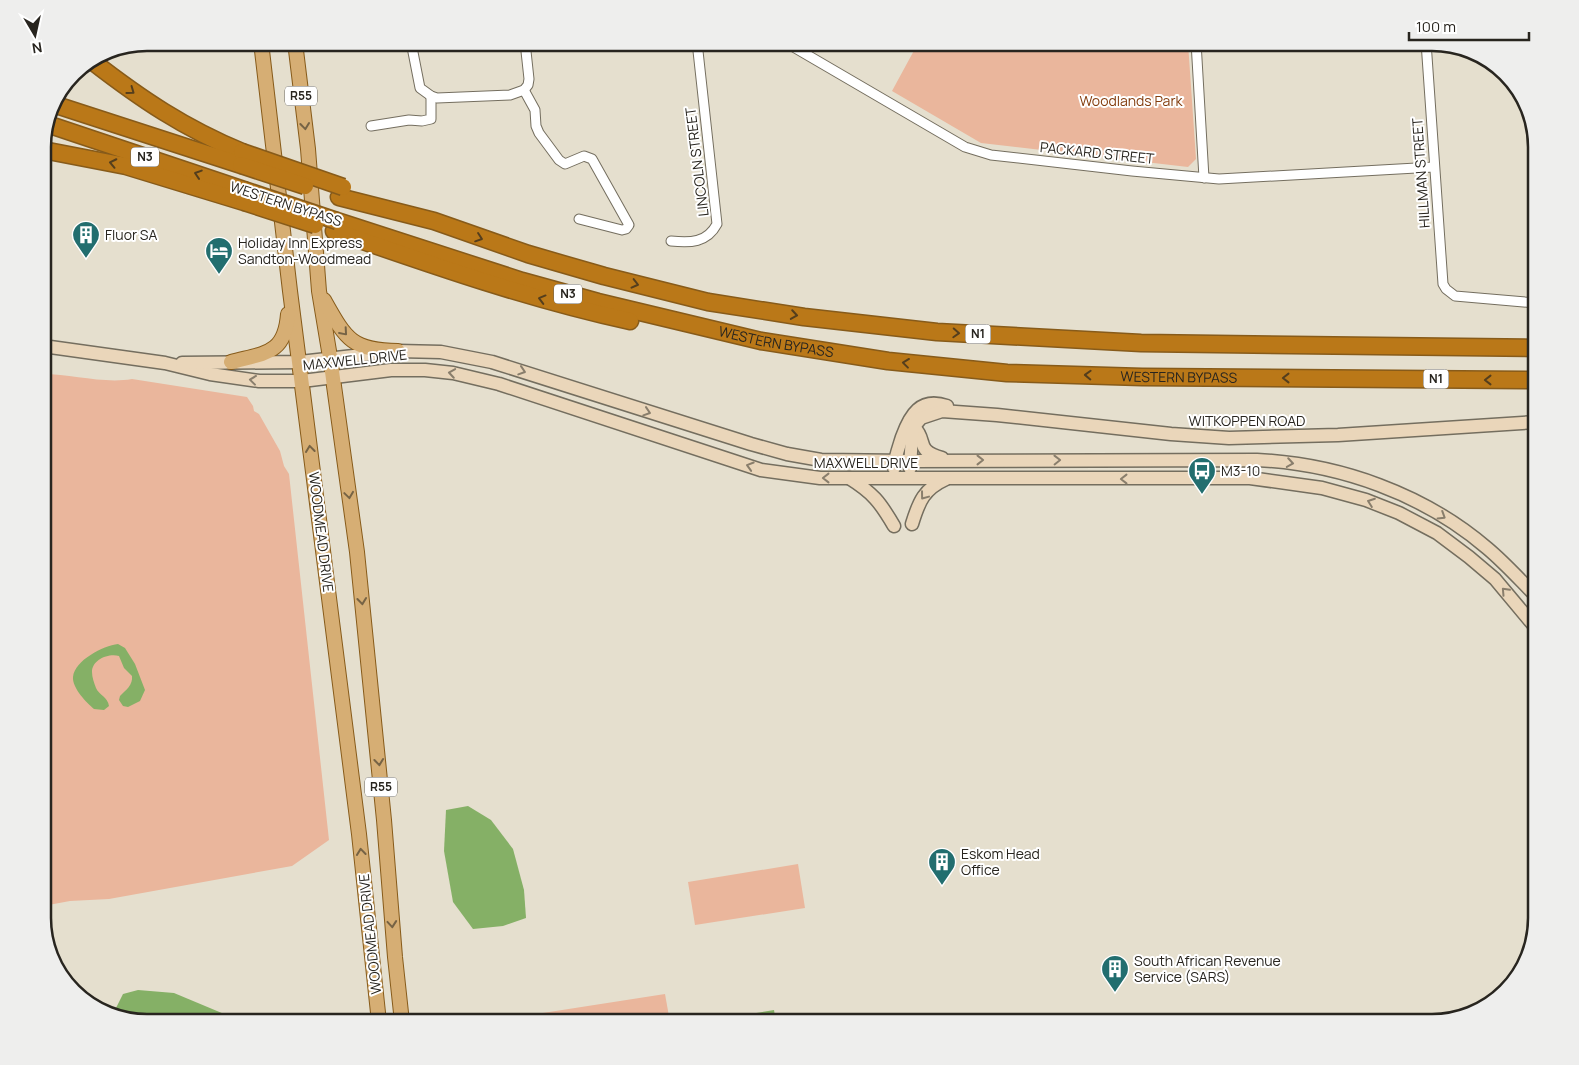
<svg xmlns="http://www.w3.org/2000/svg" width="1579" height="1065" viewBox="0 0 1579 1065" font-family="Manrope,sans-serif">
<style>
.green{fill:#eab69c}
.water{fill:#85b066}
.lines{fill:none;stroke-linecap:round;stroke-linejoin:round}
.minor-casing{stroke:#746e5f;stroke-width:11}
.secondary-casing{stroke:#746e5f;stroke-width:15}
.primary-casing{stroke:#875b1a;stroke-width:16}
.motorway-casing{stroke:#875b1a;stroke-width:19}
.minor{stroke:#fff;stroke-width:9}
.secondary{stroke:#ead6ba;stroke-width:12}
.primary{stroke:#d6ae74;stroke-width:14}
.motorway{stroke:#ba7818;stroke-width:16}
.motorway-bridge-casing{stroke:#875b1a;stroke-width:19;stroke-linecap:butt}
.motorway-bridge{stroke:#ba7818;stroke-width:16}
.oneway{stroke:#543e1d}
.oneway2{stroke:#766345}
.oneway3{stroke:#897e6c}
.labels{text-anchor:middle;stroke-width:4;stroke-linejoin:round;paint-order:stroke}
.shield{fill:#fff;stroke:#686662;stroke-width:1}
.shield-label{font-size:12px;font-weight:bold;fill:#28251f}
.park-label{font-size:14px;fill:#833c0d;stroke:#fff}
.street-label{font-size:14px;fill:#28251f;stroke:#fff}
.poi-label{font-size:14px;fill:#28251f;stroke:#fff;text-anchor:start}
.rim{fill:none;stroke:#28251f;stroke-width:2.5}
</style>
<rect width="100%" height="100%" fill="#e5dfce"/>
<g class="green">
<path d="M 937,43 L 1188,43 L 1196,159 L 1188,167 L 981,143 L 892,91 L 917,45 L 922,48 Z"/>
<path d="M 43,374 C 71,374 104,384 132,379 L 247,397 L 253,406 L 254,411 L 259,414 L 280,451 L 284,466 L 289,474 L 329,840 L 292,866 L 109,899 L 70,901 L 43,906 Z"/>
<path d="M 798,864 L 805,908 L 695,925 L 688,882 Z"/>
<path d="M 665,994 L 670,1022 L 485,1022 Z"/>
</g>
<g class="water">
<path d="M 118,644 L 125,648 L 135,664 L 145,690 L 140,701 L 128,707 L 123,706 L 119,700 L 120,696 C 126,690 133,685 132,676 L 124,668 L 119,656 C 108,653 92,660 92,672 C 92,677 94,683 96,688 C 99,695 108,697 109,706 L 104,710 L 94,709 C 87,703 72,688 73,677 C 75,660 103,646 118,644 Z"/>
<path d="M 468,806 L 491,820 L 513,849 L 524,890 L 526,918 L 503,926 L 473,929 L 453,902 L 444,851 L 446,810 Z"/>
<path d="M 138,990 L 174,993 L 229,1016 L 233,1022 L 148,1022 L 114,1012 L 123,994 Z"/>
<path d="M 774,1010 L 776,1022 L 745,1022 L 744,1015 Z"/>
</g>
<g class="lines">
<defs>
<g id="minor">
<path d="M 411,42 L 420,88 L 431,96 L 437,98 L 510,95 L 524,90 L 528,85 L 529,79 L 525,42"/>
<path d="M 785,42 L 965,147 L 991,155 L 1132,171 L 1219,179 L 1434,167"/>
<path d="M 1196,42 L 1204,178"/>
<path d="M 1426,42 L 1443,284 L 1446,289 L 1455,296 L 1536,303"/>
<path d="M 524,90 L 535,110 L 536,126 L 539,133 L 559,160 L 565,164 L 584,156 L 592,159 L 629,225 L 626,229 L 622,230 L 579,219"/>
<path d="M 371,126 L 409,120 L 422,121 L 431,119 L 431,96"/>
<path d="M 671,241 C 690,243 707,243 717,224 L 697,42"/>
</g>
<g id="secondary">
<path d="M 43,346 L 165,363 L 210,374 L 259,381 L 302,381 L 391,370 L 425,370 L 453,373 L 499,384 L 761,470 L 820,478 L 1250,478 L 1322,488 L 1366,500 L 1399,513 L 1437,533 L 1469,557 L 1495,579 L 1536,628"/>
<path d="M 182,363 L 300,362 L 398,351 L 441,352 L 492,362 L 751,444 L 787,454 L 821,460 L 910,461 L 1257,460 C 1340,464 1424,494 1487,548 C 1505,563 1520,580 1536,596"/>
<path d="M 914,427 C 928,441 914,450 942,458"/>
<path d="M 894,468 C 895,457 899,447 902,437 C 910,415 920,397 947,406"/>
<path d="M 910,468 L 912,435 L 915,425 L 921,418 L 942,411 L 997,415 L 1171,434 L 1229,438 L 1338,435 L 1536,422"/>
<path d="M 849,478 C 873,493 880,502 894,526"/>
<path d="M 912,524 C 919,501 924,489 946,479"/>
</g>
<g id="primary">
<path d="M 261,42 L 290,291 L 359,834 L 379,1022"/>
<path d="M 295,42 L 308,149 L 319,291 L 330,357 L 357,552 L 384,820 L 395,957 L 402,1022"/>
<path d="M 324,300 C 346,339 351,350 398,351"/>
<path d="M 231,362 C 264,353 285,355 288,314"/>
</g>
<g id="motorway">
<path d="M 92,61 C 141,99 184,128 242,152"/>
<path d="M 53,104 L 241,165"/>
<path d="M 47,124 L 244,190"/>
<path d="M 43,150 L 126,166 L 244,202"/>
<path d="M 339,197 L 434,221 L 528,254 L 604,276 L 708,302 L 804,317 L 937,332 L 1141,343 L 1536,348"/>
<path id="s1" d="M 337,221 L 522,281 L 598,302 L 761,341 L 888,361 L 1007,373 L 1142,377 L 1536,380"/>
<path d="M 334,231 C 432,265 529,299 630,321"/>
</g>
</defs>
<use href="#minor" class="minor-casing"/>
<use href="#secondary" class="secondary-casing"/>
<use href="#primary" class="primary-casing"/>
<use href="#motorway" class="motorway-casing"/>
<use href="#minor" class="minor"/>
<use href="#secondary" class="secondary"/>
<use href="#primary" class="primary"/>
<use href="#motorway" class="motorway"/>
<defs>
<g id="motorway-bridge">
<path d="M 242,152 L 343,187"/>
<path d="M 241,165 L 305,186"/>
<path d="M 244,190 L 337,221"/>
<path d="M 244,202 L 315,225"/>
</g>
</defs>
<use href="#motorway-bridge" class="motorway-bridge-casing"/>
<use href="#motorway-bridge" class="motorway-bridge"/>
</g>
<defs><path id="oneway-chevron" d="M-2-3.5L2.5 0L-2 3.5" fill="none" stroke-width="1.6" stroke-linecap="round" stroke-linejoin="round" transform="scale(1.25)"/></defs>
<g class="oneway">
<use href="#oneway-chevron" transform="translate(131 91) rotate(36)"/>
<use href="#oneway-chevron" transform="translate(113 163) rotate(-168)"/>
<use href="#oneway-chevron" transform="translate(198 174) rotate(-162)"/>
<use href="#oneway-chevron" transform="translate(479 238) rotate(19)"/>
<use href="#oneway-chevron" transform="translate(635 284) rotate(14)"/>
<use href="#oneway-chevron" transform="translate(542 299) rotate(-165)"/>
<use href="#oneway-chevron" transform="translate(794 315) rotate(9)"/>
<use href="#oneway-chevron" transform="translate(956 333) rotate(3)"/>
<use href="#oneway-chevron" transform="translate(906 363) rotate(-173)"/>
<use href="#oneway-chevron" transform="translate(1088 375) rotate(-178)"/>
<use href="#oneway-chevron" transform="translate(1286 378) rotate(-180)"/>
<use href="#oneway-chevron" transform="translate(1488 380) rotate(-180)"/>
</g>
<g class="oneway2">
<use href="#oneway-chevron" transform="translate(305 126) rotate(83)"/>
<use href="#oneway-chevron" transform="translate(344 332) rotate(49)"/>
<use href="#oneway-chevron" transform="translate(310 449) rotate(-97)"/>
<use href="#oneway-chevron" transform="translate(349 495) rotate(82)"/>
<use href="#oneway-chevron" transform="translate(362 601) rotate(84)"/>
<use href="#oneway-chevron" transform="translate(379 762) rotate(84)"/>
<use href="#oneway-chevron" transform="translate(361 852) rotate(-96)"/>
<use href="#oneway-chevron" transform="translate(392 924) rotate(85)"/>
</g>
<g class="oneway3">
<use href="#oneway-chevron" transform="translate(522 371) rotate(18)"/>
<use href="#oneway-chevron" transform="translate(452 373) rotate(-171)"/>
<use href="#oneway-chevron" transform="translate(253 380) rotate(-173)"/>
<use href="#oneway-chevron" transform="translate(647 412) rotate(18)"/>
<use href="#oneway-chevron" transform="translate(980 460)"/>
<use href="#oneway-chevron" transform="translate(1057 460) rotate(-1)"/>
<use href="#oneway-chevron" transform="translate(1290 463) rotate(9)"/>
<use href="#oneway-chevron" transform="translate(750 466) rotate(-163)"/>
<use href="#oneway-chevron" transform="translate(826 478) rotate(180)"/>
<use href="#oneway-chevron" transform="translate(1124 479) rotate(-180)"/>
<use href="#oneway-chevron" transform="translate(924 496) rotate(127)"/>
<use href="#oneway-chevron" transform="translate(1371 502) rotate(-160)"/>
<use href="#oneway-chevron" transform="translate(1442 516) rotate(32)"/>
<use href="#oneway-chevron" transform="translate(1505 591) rotate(-133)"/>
</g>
<defs>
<symbol id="building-pin" viewBox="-11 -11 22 30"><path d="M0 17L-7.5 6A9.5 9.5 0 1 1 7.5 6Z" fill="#226e6f" stroke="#fff"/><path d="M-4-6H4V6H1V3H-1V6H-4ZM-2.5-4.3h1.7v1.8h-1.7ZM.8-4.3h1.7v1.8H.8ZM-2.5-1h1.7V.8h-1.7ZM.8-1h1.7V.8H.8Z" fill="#fff"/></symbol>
<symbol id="hotel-pin" viewBox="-11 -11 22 30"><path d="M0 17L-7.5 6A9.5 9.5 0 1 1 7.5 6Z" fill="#226e6f" stroke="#fff"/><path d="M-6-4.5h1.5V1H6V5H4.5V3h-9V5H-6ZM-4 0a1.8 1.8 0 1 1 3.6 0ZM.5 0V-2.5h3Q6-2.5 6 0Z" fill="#fff"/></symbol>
<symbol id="bus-pin" viewBox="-11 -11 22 30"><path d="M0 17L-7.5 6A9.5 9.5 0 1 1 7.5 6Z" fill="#226e6f" stroke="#fff"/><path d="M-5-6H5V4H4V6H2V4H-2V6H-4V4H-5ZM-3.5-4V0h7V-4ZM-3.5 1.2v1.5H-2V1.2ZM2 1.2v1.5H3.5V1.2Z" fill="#fff"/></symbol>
</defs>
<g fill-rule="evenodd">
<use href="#building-pin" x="70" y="219" width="32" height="43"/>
<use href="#hotel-pin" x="203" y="235" width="32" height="43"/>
<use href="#bus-pin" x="1186" y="455" width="32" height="43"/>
<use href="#building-pin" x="926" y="846" width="32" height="43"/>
<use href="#building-pin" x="1099" y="953" width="32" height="43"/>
</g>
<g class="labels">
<g class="shield">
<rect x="285" y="86.5" width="32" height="19" rx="4"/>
<rect x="131" y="147.5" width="28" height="19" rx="4"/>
<rect x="554" y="284.5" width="28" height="19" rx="4"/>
<rect x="965.5" y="324.5" width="25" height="19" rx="4"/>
<rect x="1423.5" y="369.5" width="25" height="19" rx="4"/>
<rect x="365" y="777.5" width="32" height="19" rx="4"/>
</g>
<g class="shield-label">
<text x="301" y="100">R55</text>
<text x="145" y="161">N3</text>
<text x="568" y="298">N3</text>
<text x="978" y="338">N1</text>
<text x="1436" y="383">N1</text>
<text x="381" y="791">R55</text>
</g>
<g class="park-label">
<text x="1131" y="106">Woodlands Park</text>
</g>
<g class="street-label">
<text transform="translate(1097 153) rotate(6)" y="5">PACKARD STREET</text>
<text transform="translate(697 162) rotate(-97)" y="5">LINCOLN STREET</text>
<text transform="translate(1421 173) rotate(-94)" y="5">HILLMAN STREET</text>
<text transform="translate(286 204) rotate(18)" y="5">WESTERN BYPASS</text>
<text dy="5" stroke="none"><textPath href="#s1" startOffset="456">WESTERN BYPASS</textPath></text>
<text transform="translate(355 360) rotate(-6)" y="5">MAXWELL DRIVE</text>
<text dy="5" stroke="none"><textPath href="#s1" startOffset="861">WESTERN BYPASS</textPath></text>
<text x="1247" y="426">WITKOPPEN ROAD</text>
<text x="866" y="468">MAXWELL DRIVE</text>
<text transform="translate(321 532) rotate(83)" y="5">WOODMEAD DRIVE</text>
<text transform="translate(370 934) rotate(-96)" y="5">WOODMEAD DRIVE</text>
</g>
<g class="poi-label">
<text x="105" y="240">Fluor SA</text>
<text x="238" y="248">Holiday Inn Express<tspan x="238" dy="16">Sandton-Woodmead</tspan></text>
<text x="1221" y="476">M3-10</text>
<text x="961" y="859">Eskom Head<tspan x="961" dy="16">Office</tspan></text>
<text x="1134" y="966">South African Revenue<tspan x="1134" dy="16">Service (SARS)</tspan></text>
</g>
</g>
<path d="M0 0H1579V1065H0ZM147 51H1432A96 96 0 0 1 1528 147V918A96 96 0 0 1 1432 1014H147A96 96 0 0 1 51 918V147A96 96 0 0 1 147 51Z" fill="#eeeeed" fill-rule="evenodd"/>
<path class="rim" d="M147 51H1432A96 96 0 0 1 1528 147V918A96 96 0 0 1 1432 1014H147A96 96 0 0 1 51 918V147A96 96 0 0 1 147 51Z"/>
<g transform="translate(35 35) rotate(171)" stroke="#ffffff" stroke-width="4" paint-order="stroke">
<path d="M0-4L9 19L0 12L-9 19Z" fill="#28251f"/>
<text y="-8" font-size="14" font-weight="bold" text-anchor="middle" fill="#28251f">N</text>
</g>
<path d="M1409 32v8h120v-8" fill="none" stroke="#28251f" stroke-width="2.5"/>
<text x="1416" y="32" font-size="15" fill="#28251f" stroke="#ffffff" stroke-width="4" paint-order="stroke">100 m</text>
</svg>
